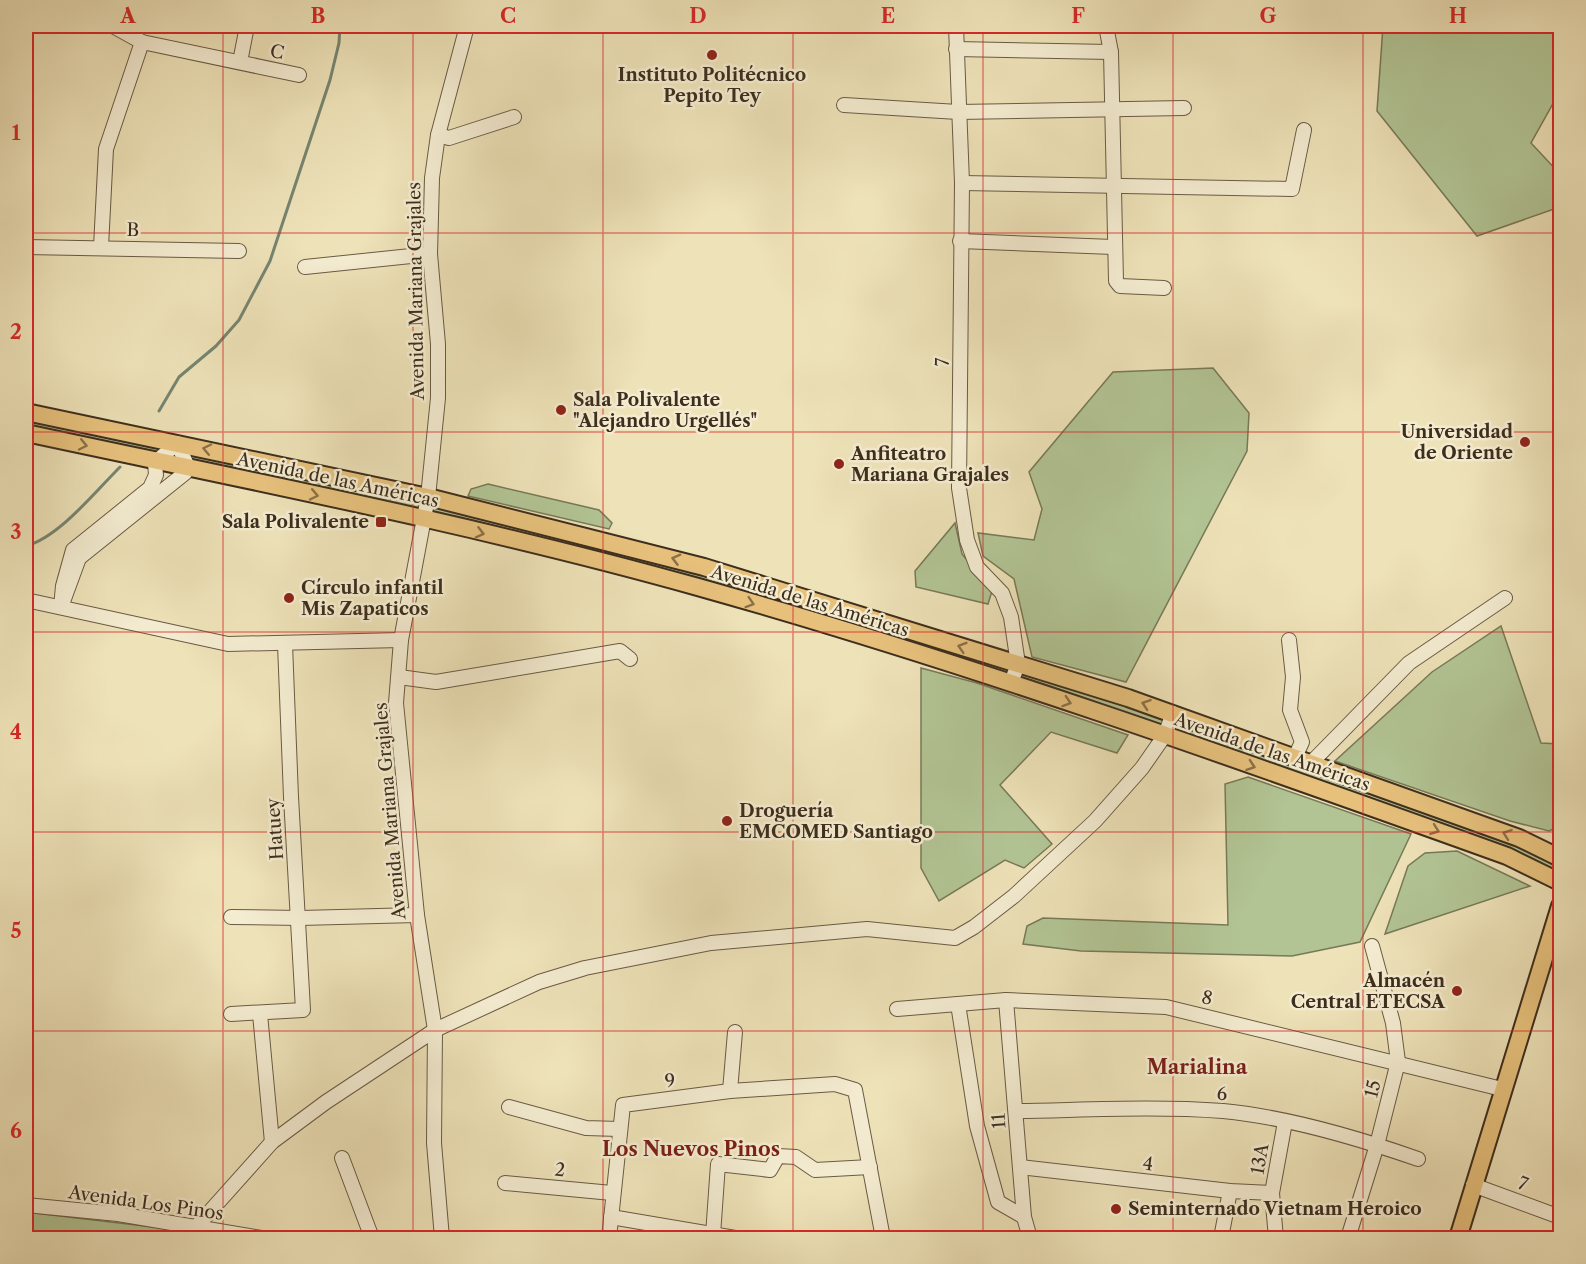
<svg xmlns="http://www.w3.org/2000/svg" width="1586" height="1264" viewBox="0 0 1586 1264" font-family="'Libre Caslon Text',serif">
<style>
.green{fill:#b2c494;stroke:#787958;stroke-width:1.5}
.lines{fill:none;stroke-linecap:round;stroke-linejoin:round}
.stream{stroke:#758571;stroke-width:3}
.minor-casing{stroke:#695b44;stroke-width:16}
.major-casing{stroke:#3d2e1d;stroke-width:20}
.minor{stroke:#f4ecd1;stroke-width:14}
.major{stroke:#e7c17c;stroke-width:16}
.oneway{stroke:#8a7048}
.grid{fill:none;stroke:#d62828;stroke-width:1.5;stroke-opacity:0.55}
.poi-dot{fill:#8f2418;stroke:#f4ecd1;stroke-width:2}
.labels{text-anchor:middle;stroke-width:5;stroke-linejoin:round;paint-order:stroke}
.street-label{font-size:18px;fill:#3d2e1d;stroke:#f4ecd1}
.poi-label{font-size:18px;font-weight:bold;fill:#3d2e1d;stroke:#f4ecd1;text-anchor:start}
.neighbourhood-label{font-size:20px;font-weight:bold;fill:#7a1f14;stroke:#f4ecd1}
.neatline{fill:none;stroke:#d62828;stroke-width:2}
.grid-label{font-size:20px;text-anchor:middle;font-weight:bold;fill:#d62828}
</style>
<rect width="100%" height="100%" fill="#eee2b8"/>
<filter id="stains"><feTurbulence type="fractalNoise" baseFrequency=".00333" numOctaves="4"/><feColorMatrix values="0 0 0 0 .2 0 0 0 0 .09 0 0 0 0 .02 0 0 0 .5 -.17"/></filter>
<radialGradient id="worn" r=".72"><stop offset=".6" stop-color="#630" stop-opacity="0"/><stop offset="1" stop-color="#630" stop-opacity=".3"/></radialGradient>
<g class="green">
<path d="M 1383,26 L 1560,26 L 1560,91 L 1531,143 L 1560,174 L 1560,207 L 1477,236 L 1377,111 Z"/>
<path d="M 1213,368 L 1249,413 L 1247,451 L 1126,682 L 1032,657 L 1014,579 L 983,556 L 978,533 L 1034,540 L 1042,509 L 1029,472 L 1113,372 Z"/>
<path d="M 26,418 L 166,447 L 157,455 L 26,427 Z"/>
<path d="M 186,451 L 421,502 L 418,511 L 191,462 Z"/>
<path d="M 488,484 L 599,510 L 612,523 L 609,529 L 468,496 L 471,489 Z"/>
<path d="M 433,504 L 668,563 L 1012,668 L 1010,676 L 431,514 Z"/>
<path d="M 955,523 L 962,554 L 992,591 L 988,604 L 916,587 L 915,571 Z"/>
<path d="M 1501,626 L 1541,743 L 1560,744 L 1560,826 L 1549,831 L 1510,821 L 1335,761 L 1432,672 Z"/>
<path d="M 921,668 L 977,683 L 1128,735 L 1117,753 L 1051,732 L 1000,785 L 1052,844 L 1024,868 L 1005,860 L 939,901 L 921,868 Z"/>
<path d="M 1020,670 L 1166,718 L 1163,728 L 1017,679 Z"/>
<path d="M 1175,720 L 1513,842 L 1560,864 L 1560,874 L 1171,731 Z"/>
<path d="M 1248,777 L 1411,834 L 1360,942 L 1292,956 L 1081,951 L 1023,944 L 1027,926 L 1043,918 L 1228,925 L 1225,784 Z"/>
<path d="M 1457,851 L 1530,886 L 1385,934 L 1408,866 L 1425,853 Z"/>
<path d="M 26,1212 L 187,1231 L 181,1238 L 26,1238 Z"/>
</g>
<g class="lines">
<g class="stream">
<path d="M 159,411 L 179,377 L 216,346 L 239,320 L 270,261 L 330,80 L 339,43 L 340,26"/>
<path d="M 26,546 C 59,537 95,492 120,467"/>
</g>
<defs>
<g id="minor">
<path d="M 113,26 L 142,42 L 299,75"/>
<path d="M 956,26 L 962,183 L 959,488 L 967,540 L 977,567 L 1002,593 L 1011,617 L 1018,664 L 1011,683"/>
<path d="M 1106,26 L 1111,52 L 1116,281 L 1120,286 L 1164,288"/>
<path d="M 956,49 L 1111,52"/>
<path d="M 240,62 L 247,26"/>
<path d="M 844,105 L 958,112 L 1184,108"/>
<path d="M 438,135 L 449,138 L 514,117"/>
<path d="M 962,183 L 1292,189 L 1304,130"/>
<path d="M 960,241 L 1113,247"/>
<path d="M 26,247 L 239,251"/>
<path d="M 101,247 L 106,149 L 142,42"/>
<path d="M 305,267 L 430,254"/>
<path d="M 177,443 L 188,467 L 185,473 L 79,558 L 61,607 L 63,586 L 73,550 L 150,488 L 156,475 L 155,463 Z"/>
<path d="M 26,600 L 228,644 L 401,640"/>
<path d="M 1289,640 L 1293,677 L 1290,710 L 1302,742 L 1295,757"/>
<path d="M 399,677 L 436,682 L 620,651 L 630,659"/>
<path d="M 1311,763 L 1409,663 L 1505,598"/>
<path d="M 231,917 L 300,918 L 417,915"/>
<path d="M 1006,1000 L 1024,1217 L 1030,1238"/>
<path d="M 958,1004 L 977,1126 L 998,1202 L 1024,1217"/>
<path d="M 897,1009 L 1006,1000 L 1166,1007 L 1502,1089"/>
<path d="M 231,1014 L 303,1010 L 291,797 L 285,644"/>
<path d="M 260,1014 L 272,1142"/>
<path d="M 730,1091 L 735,1032"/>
<path d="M 509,1107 L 586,1128 L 619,1129"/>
<path d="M 1017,1111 C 1085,1110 1154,1106 1223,1111 C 1286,1117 1358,1138 1418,1159"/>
<path d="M 342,1158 L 372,1238"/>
<path d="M 1020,1167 L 1230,1191 L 1272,1193"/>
<path d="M 505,1183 L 612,1193"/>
<path d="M 1473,1185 L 1560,1217"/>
<path d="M 26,1205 L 118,1214 L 261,1238"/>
<path d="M 611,1217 L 735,1238"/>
<path d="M 197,1226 L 272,1142 L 326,1102 L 435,1030 L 539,982 L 585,968 L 711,943 L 867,929 L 955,938 L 974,927 L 1014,896 L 1095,821 L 1142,768 L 1165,735 L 1173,713"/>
<path d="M 713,1235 L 718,1164 L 770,1170 L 778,1156 L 796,1157 L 815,1170 L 870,1167"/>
<path d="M 442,1238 L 434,1143 L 435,1030 L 417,915 L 396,703 L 401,640 L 428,497 L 438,398 L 438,344 L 430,254 L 432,178 L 438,135 L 467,26"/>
<path d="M 609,1238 L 623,1105 L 730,1091 L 835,1084 L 855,1090 L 883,1238"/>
<path d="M 1221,1238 L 1230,1191"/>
<path d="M 1276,1238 L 1272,1193 L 1285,1122"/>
<path d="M 1348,1238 L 1377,1145 L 1398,1062 L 1393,1023 L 1372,946"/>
</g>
<g id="major">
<path d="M 26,412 L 428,497 L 704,567 L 1128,698 L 1519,838 L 1560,858"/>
<path d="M 26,433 C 250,481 477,525 698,587 C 972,664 1240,760 1507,856 L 1560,882"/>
<path d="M 1458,1238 L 1560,906"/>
</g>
</defs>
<use href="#minor" class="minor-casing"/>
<use href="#major" class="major-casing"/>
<use href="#minor" class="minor"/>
<use href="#major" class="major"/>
</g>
<defs><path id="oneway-chevron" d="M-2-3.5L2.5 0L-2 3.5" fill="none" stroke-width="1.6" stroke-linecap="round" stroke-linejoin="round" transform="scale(1.5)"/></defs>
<g class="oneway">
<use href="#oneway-chevron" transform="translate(83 445) rotate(12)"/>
<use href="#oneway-chevron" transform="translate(207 449) rotate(-168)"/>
<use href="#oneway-chevron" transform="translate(314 495) rotate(12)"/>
<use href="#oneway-chevron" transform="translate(480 533) rotate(14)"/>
<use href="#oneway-chevron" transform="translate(676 559) rotate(-165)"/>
<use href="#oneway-chevron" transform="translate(750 603) rotate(17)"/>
<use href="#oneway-chevron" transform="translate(962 647) rotate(-163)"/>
<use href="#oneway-chevron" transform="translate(1067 702) rotate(18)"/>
<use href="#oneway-chevron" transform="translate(1146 704) rotate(-161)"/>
<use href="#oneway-chevron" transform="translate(1251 766) rotate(19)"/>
<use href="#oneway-chevron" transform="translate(1435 830) rotate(20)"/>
<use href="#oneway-chevron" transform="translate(1507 834) rotate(-160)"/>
</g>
<path class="grid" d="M 223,26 L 223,1238M 413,26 L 413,1238M 603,26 L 603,1238M 793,26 L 793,1238M 983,26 L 983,1238M 1173,26 L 1173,1238M 1363,26 L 1363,1238M 26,233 L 1560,233M 26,432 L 1560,432M 26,632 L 1560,632M 26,832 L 1560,832M 26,1031 L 1560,1031"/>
<g class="poi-dot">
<circle cx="712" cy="55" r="6"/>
<circle cx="561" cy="410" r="6"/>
<circle cx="1525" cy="442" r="6"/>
<circle cx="839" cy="464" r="6"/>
<rect x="375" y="516" width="12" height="12" rx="3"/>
<circle cx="289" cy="598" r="6"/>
<circle cx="727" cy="821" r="6"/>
<circle cx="1457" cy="991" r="6"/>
<circle cx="1116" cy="1209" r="6"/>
</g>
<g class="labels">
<g class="street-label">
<text transform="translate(277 52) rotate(12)" y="6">C</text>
<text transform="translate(133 230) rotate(1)" y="6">B</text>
<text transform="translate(416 291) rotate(-91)" y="6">Avenida Mariana Grajales</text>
<text transform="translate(943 362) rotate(-90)" y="6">7</text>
<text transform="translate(338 480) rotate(12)" y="6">Avenida de las Américas</text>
<text transform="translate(810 601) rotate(17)" y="6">Avenida de las Américas</text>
<text transform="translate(1272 752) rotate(19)" y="6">Avenida de las Américas</text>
<text transform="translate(390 811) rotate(-95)" y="6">Avenida Mariana Grajales</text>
<text transform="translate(275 829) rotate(-94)" y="6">Hatuey</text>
<text transform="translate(1207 998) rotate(13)" y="6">8</text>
<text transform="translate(670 1081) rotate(-5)" y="6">9</text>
<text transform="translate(1373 1089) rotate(-76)" y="6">15</text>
<text transform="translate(1222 1094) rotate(5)" y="6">6</text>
<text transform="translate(999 1121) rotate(-94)" y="6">11</text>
<text transform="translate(1260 1159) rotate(-80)" y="6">13A</text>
<text transform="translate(1148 1164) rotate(7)" y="6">4</text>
<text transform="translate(560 1170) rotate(5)" y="6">2</text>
<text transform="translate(1523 1184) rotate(20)" y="6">7</text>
<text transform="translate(146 1203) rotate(8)" y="6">Avenida Los Pinos</text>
</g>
<g class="poi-label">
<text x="712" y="81" text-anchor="middle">Instituto Politécnico<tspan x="712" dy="21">Pepito Tey</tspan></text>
<text x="573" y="406">Sala Polivalente<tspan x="573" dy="21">"Alejandro Urgellés"</tspan></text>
<text x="1513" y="438" text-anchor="end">Universidad<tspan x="1513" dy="21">de Oriente</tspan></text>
<text x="851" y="460">Anfiteatro<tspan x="851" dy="21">Mariana Grajales</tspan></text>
<text x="369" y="528" text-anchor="end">Sala Polivalente</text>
<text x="301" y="594">Círculo infantil<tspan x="301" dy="21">Mis Zapaticos</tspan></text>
<text x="739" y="817">Droguería<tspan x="739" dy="21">EMCOMED Santiago</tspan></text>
<text x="1445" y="987" text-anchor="end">Almacén<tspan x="1445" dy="21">Central ETECSA</tspan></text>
<text x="1128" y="1215">Seminternado Vietnam Heroico</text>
</g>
<g class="neighbourhood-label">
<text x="1197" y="1074">Marialina</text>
<text x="691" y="1156">Los Nuevos Pinos</text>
</g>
</g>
<rect width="1586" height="1264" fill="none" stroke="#eee2b8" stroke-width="66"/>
<rect x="33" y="33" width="1520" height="1198" class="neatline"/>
<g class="grid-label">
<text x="128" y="23">A</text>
<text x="318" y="23">B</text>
<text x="508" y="23">C</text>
<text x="698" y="23">D</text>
<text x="888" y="23">E</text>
<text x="1078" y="23">F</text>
<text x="1268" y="23">G</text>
<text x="1458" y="23">H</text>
<text x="16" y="140">1</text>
<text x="16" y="339">2</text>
<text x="16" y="539">3</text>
<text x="16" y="739">4</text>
<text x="16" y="938">5</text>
<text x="16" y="1138">6</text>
</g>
<rect width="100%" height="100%" filter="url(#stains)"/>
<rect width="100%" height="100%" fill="url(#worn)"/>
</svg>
